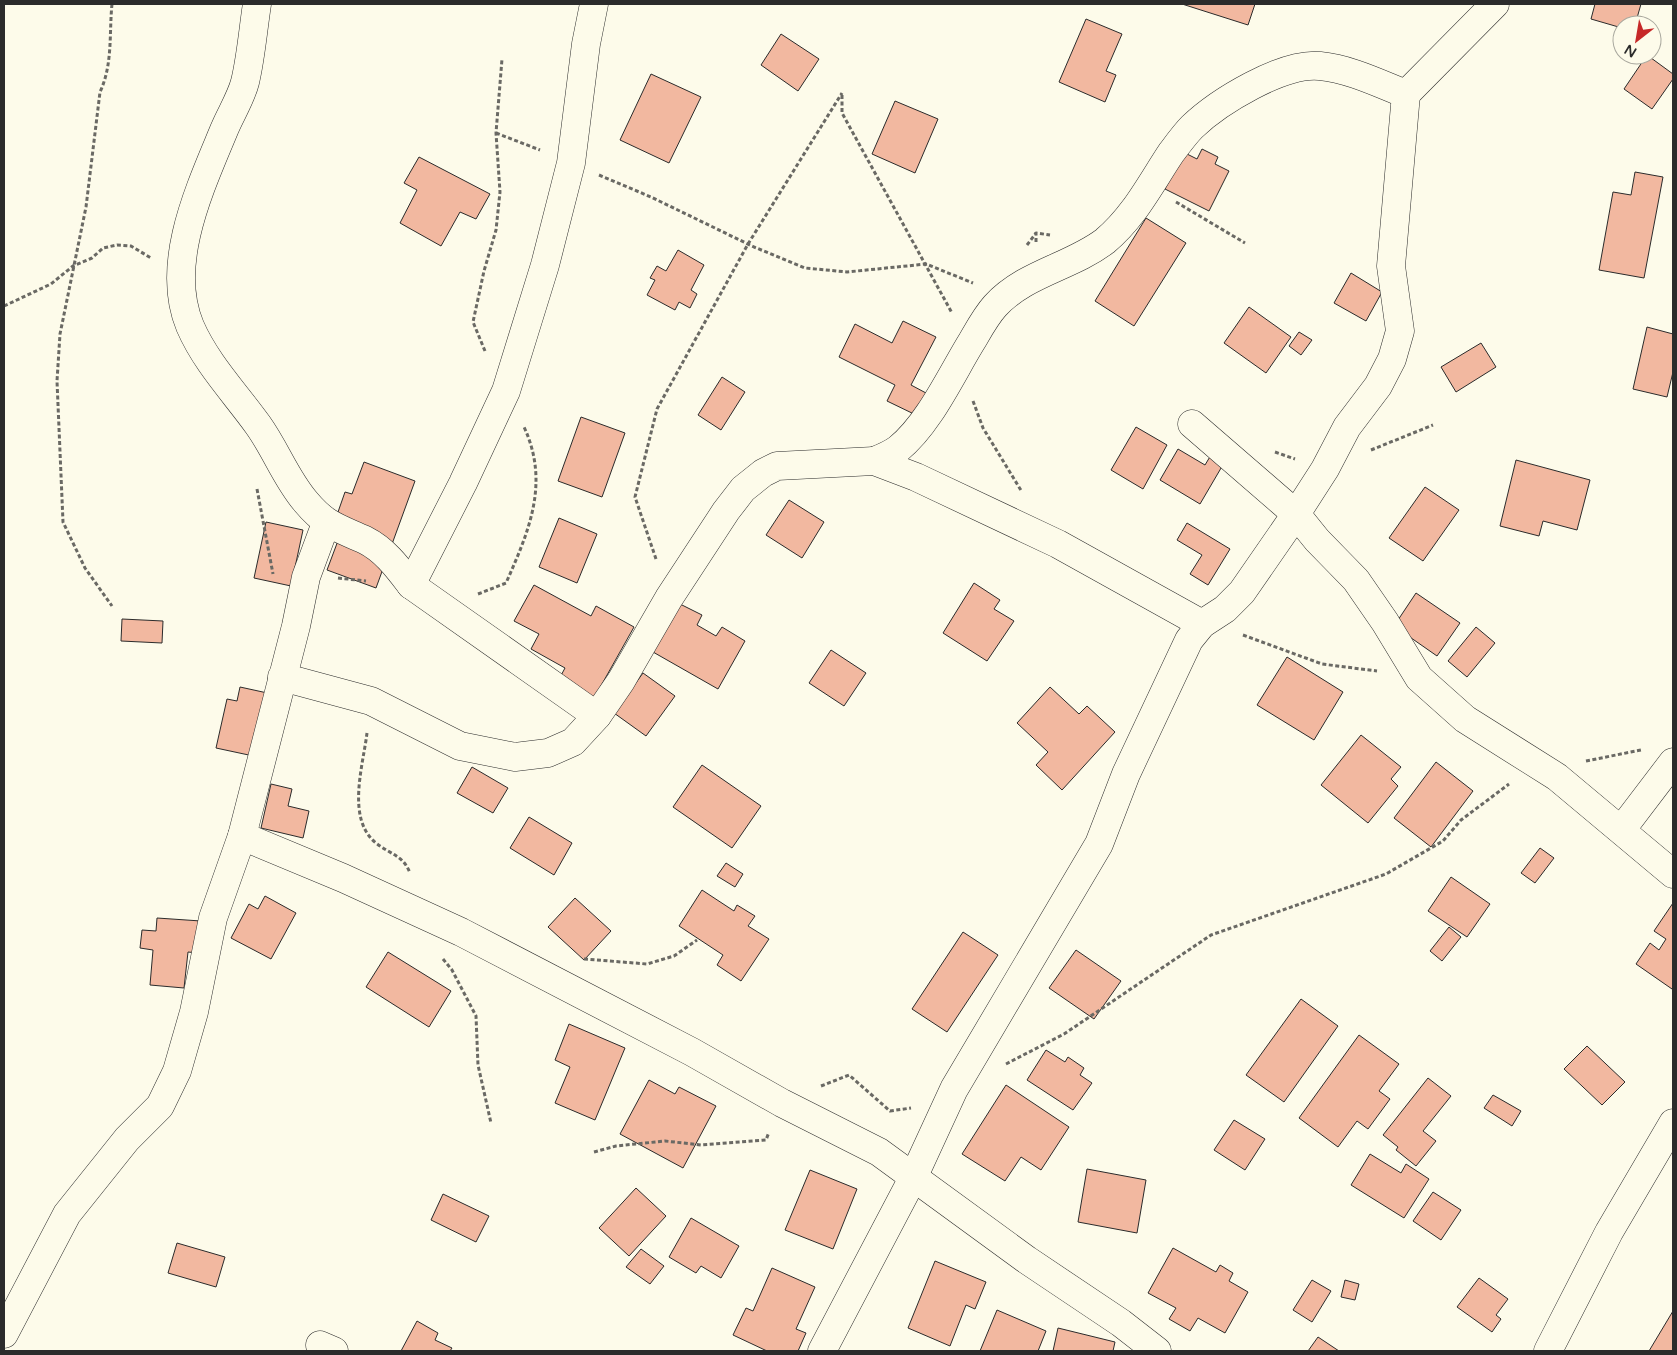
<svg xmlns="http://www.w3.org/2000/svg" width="1677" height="1355" viewBox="0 0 1677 1355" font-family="'Varela Round',sans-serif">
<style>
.building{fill:#f2b8a0;stroke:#2b2b2b}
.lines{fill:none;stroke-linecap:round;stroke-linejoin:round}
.minor-casing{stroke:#2b2b2b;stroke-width:29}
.path{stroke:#6a6964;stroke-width:3;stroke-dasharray:4 2.5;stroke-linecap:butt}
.minor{stroke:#fdfbea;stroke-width:28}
</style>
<rect width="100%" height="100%" fill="#fdfbea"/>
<g class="building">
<path d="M 1182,4 L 1255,4 L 1248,25 Z"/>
<path d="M 1595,4 L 1641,4 L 1635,25 L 1622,25 L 1622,28 L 1591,19 Z"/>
<path d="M 1086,19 L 1122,34 L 1106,71 L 1116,75 L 1105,102 L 1059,82 Z"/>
<path d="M 781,34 L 819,59 L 798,91 L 761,65 Z"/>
<path d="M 1647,55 L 1673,74 L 1673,79 L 1652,109 L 1624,89 Z"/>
<path d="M 651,74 L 701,97 L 669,163 L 620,140 Z"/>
<path d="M 895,101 L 938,119 L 915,173 L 872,154 Z"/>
<path d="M 1202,149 L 1218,157 L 1215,164 L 1229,171 L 1209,211 L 1165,189 L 1183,152 L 1197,159 Z"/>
<path d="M 419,157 L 490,194 L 476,219 L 460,212 L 441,246 L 400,223 L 417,190 L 404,183 Z"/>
<path d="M 1635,172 L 1663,177 L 1644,278 L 1599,270 L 1613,192 L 1631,195 Z"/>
<path d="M 1146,218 L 1186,243 L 1134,326 L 1095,301 Z"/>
<path d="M 678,250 L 704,265 L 691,290 L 697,294 L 690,308 L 679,302 L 675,310 L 647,295 L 655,280 L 650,278 L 657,266 L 666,271 Z"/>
<path d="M 1351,273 L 1382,292 L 1366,321 L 1334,303 Z"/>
<path d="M 1249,307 L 1291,337 L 1266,373 L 1224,343 Z"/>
<path d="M 903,321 L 936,337 L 911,385 L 926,393 L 916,415 L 887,401 L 895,385 L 839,357 L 855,324 L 892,343 Z"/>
<path d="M 1647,327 L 1673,334 L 1673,372 L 1667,397 L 1633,389 Z"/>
<path d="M 1299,332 L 1312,340 L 1301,355 L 1289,346 Z"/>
<path d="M 1481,343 L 1496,367 L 1456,392 L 1441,367 Z"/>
<path d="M 722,377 L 745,392 L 721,430 L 698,415 Z"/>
<path d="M 581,417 L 625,433 L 602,497 L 558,481 Z"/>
<path d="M 1136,427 L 1167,445 L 1143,489 L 1111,470 Z"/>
<path d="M 1178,449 L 1205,465 L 1211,455 L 1224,463 L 1200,504 L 1160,480 Z"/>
<path d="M 1516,460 L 1590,480 L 1577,530 L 1543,521 L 1539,536 L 1500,526 Z"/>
<path d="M 364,462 L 415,481 L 376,588 L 327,570 L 339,538 L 330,535 L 345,492 L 352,494 Z"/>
<path d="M 1425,487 L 1459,510 L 1423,561 L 1389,538 Z"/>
<path d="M 789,500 L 824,522 L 802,558 L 766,535 Z"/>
<path d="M 559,518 L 597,534 L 577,583 L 539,567 Z"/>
<path d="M 266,522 L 303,530 L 291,586 L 254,578 Z"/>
<path d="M 1187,523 L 1230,549 L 1208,585 L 1190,574 L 1202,555 L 1177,540 Z"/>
<path d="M 974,583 L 1000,600 L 994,609 L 1014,621 L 987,661 L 943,633 Z"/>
<path d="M 534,585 L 591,616 L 596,606 L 634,627 L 593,700 L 558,681 L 565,668 L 531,649 L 539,634 L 514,621 Z"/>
<path d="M 1416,593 L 1460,623 L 1437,656 L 1394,626 Z"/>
<path d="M 680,604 L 702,615 L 697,625 L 716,636 L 722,627 L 745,641 L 718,689 L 653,652 Z"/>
<path d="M 122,619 L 163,621 L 162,643 L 121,641 Z"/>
<path d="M 1476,627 L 1495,643 L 1467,677 L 1448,661 Z"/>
<path d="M 831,650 L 866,673 L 844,706 L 809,683 Z"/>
<path d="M 1287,657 L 1343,692 L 1314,740 L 1257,705 Z"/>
<path d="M 643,673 L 675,696 L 646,736 L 614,713 Z"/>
<path d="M 240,687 L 272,694 L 258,757 L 216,748 L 227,699 L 237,701 Z"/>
<path d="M 1050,687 L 1079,714 L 1087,706 L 1115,732 L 1062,790 L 1036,765 L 1048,752 L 1017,723 Z"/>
<path d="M 1361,735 L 1401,767 L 1391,779 L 1398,786 L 1368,823 L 1321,785 Z"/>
<path d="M 1436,762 L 1473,791 L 1431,847 L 1394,818 Z"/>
<path d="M 702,765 L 761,806 L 732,848 L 673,807 Z"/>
<path d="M 472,767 L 508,788 L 493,813 L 457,793 Z"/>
<path d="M 271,784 L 292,789 L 288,806 L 309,811 L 303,838 L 261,828 Z"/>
<path d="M 529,817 L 572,843 L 554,875 L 510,848 Z"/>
<path d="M 1540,848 L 1554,858 L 1535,883 L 1521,873 Z"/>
<path d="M 726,863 L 743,874 L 735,887 L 717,876 Z"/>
<path d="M 1451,877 L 1490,904 L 1467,937 L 1428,911 Z"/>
<path d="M 702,890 L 734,911 L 737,905 L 755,916 L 748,926 L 769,939 L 741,981 L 717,965 L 723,955 L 679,926 Z"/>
<path d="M 265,896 L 296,913 L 271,959 L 231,938 L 249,904 L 258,909 Z"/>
<path d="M 575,898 L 611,931 L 584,960 L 548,927 Z"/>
<path d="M 1673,903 L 1673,987 L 1672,989 L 1636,964 L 1650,943 L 1659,950 L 1666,939 L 1654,931 Z"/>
<path d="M 157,918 L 201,921 L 198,953 L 188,952 L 184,988 L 150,985 L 153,950 L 140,948 L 142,930 L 156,931 Z"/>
<path d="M 1449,927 L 1461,937 L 1442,961 L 1430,951 Z"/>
<path d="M 963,932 L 998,955 L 947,1032 L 912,1009 Z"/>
<path d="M 1076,950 L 1121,981 L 1094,1019 L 1049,988 Z"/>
<path d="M 388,952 L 451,991 L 429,1027 L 366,987 Z"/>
<path d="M 1301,999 L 1338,1026 L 1284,1102 L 1246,1075 Z"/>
<path d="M 569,1024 L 625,1048 L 595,1120 L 555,1103 L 570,1067 L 555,1060 Z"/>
<path d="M 1359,1035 L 1399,1064 L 1379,1091 L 1390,1099 L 1368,1129 L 1357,1121 L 1338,1147 L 1299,1118 Z"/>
<path d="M 1587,1046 L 1625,1082 L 1602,1105 L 1564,1069 Z"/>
<path d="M 1046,1050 L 1065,1062 L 1068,1057 L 1084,1068 L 1080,1075 L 1092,1083 L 1073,1110 L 1027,1080 Z"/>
<path d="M 1428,1078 L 1451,1096 L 1423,1131 L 1436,1141 L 1416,1166 L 1396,1150 L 1398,1147 L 1383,1135 Z"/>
<path d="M 649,1080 L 675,1094 L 679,1087 L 716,1106 L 683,1168 L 620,1134 Z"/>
<path d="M 1006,1085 L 1069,1127 L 1041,1170 L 1021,1157 L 1005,1181 L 962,1154 Z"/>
<path d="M 1493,1095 L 1521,1111 L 1512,1126 L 1484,1108 Z"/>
<path d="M 1234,1120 L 1265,1139 L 1245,1170 L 1214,1150 Z"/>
<path d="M 1370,1154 L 1401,1173 L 1406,1164 L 1429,1179 L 1404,1218 L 1351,1185 Z"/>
<path d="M 1087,1169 L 1146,1180 L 1137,1233 L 1078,1222 Z"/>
<path d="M 810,1170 L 857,1189 L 833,1249 L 785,1230 Z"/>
<path d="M 636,1188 L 666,1216 L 629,1256 L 599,1228 Z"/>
<path d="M 1433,1192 L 1461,1210 L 1441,1240 L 1413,1221 Z"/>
<path d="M 443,1194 L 489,1216 L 476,1242 L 431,1220 Z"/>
<path d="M 691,1218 L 739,1246 L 721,1278 L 701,1266 L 696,1273 L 669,1257 Z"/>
<path d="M 177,1243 L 225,1257 L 216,1287 L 168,1273 Z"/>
<path d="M 1173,1248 L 1216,1272 L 1220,1265 L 1233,1273 L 1229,1281 L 1248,1292 L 1225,1333 L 1198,1318 L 1190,1331 L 1169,1319 L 1176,1308 L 1148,1293 Z"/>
<path d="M 641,1249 L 664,1266 L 650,1284 L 626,1267 Z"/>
<path d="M 935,1261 L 986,1282 L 975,1309 L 966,1305 L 950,1346 L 908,1328 Z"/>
<path d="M 772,1268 L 815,1287 L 796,1329 L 806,1333 L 798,1351 L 767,1351 L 733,1335 L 746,1308 L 753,1311 Z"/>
<path d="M 1479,1278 L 1508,1299 L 1496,1315 L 1501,1319 L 1492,1332 L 1457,1307 Z"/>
<path d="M 1312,1280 L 1331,1291 L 1312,1322 L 1293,1310 Z"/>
<path d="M 1345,1280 L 1359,1284 L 1355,1300 L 1341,1297 Z"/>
<path d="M 997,1310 L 1046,1331 L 1038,1351 L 980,1351 Z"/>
<path d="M 1673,1311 L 1673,1351 L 1649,1351 Z"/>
<path d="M 417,1321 L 438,1333 L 435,1340 L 452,1348 L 450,1351 L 401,1351 Z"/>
<path d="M 1058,1328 L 1115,1342 L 1113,1351 L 1053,1351 Z"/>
<path d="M 1318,1337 L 1339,1351 L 1308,1351 Z"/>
</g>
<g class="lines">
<defs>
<g id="minor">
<path d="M 257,4 C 253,30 251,57 245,82 C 241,98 230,115 224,130 C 200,188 164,264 190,326 C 206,363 235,393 258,425 C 276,450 286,479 306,502 C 326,526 339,528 365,540 C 385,550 398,568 411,585"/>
<path d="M 594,4 L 586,44 L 571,163 L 545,265 L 506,391 L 463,483 L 411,585 L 597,716"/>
<path d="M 1192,424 L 1296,514 L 1317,540 L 1356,580 L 1385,622 L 1419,678 L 1465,719 L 1557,777 L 1673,874"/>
<path d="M 874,461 C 882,458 891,454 898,449 C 929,424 951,375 972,341 C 979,329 986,316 995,306 C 1025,273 1071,267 1105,241 C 1134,217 1151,183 1171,153 C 1177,145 1185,134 1192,127 C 1218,102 1283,62 1320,66 C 1350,69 1378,83 1406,94 L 1495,4"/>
<path d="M 282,677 L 371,701 L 460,746 L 515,757 L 548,753 L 573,742 L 597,716 L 621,681 L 669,598 L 726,511 L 743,489 L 763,473 L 777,466 L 874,461 L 916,477 L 1058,544 L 1202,624"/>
<path d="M 1622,829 L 1673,762"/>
<path d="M 242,836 L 343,878 L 461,932 L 692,1052 L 782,1103 L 879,1152 L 1027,1260 L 1121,1323 L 1157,1351"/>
<path d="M 4,1334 L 67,1214 L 127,1139 L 160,1106 L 177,1071 L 194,1012 L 213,918 L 242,836 L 296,626 L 306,577 L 326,523"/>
<path d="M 320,1345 L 334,1351"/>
<path d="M 822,1351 L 913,1178 L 954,1089 L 1099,844 L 1126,774 L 1189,640 L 1202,624 L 1225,609 L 1242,592 L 1296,514 L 1325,469 L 1347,427 L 1378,386 L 1392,359 L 1400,331 L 1391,266 L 1406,94"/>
<path d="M 1548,1351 L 1609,1232 L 1673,1123"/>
</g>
</defs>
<use href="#minor" class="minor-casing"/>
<g class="path">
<path d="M 112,4 C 109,34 113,64 100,92 L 86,207 L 60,334 L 57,381 L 63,522 L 85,568 L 112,606"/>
<path d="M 842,95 L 842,113 L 952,313"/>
<path d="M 496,133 L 540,150"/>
<path d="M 599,175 L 651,197 L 754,247 L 805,268 L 847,272 L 926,264 L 973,283"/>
<path d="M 1176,202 L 1245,243"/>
<path d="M 1036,242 L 1036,233 L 1050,235"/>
<path d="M 1027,245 L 1036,233"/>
<path d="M 4,306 L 51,284 L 73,266 L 92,258 L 103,248 L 117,245 L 131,246 L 151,258"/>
<path d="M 485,351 L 473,322 L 484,271 L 496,230 L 500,192 L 496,133 L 502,59"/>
<path d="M 973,401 L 983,428 L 1022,492"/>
<path d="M 1371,450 L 1433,425"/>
<path d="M 1275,452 L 1295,459"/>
<path d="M 257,489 L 273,574"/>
<path d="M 656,559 L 635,497 L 657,409 L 748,244 L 842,93"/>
<path d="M 338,578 L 366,581"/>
<path d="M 478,594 L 506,583 C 529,531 550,483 524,427"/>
<path d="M 1243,635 L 1322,664 L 1377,671"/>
<path d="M 367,733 C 363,766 346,819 376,843 C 391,855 403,855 410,873"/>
<path d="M 1586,761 L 1641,750"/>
<path d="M 443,959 L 452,970 L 476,1016 L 478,1065 L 491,1123"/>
<path d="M 584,959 L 647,964 L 674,956 L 697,940"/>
<path d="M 1006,1064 L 1064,1034 L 1211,935 L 1386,874 L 1443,841 L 1461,820 L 1509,784"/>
<path d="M 821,1086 L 849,1075 L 890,1111 L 911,1108"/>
<path d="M 594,1152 L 616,1146 L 665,1141 L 701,1145 L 766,1140 L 769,1132"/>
</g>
<use href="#minor" class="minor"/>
</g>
<rect width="1677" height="1355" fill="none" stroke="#2b2b2b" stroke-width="10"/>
<g transform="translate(1637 40) rotate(211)"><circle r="24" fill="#fdfbea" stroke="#a9a89e"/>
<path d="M0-4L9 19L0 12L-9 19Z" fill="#c62828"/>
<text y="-8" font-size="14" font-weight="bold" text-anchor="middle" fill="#2b2b2b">N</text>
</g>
</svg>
